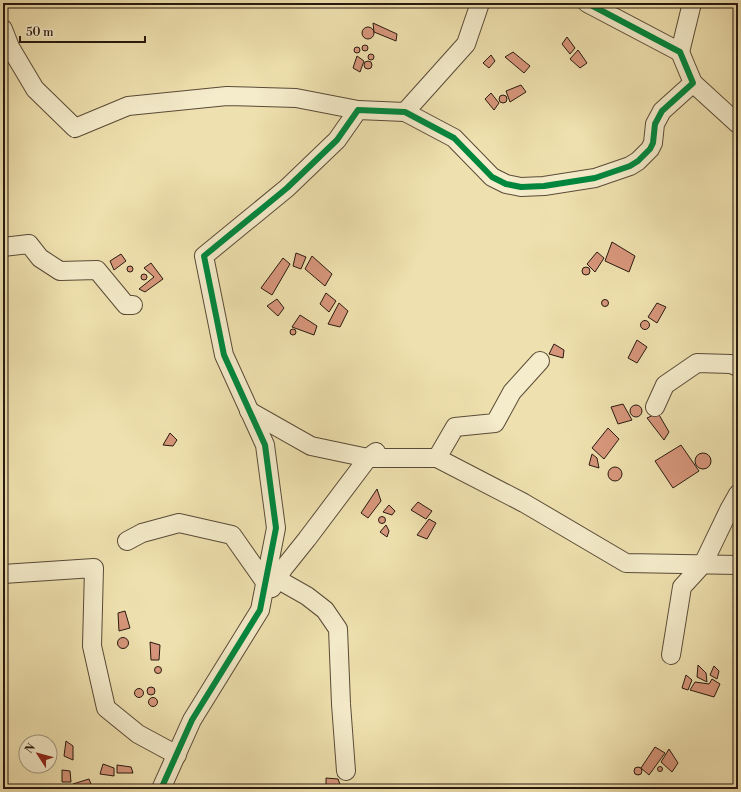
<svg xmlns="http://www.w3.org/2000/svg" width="741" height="792" viewBox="0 0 741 792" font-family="'Libre Bodoni',serif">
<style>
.building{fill:#d7967b;stroke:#27190f}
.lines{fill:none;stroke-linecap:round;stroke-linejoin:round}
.minor-casing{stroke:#594b37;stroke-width:20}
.minor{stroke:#f5eccb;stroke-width:18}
.cycleway-casing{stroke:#f5eccb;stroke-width:8}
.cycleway{stroke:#00873e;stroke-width:6}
</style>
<rect width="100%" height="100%" fill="#efe1af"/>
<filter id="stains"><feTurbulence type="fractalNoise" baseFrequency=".005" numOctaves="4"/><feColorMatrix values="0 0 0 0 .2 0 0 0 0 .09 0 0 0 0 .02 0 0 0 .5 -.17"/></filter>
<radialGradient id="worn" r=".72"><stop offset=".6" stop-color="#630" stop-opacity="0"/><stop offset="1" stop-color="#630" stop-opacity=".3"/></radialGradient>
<g class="building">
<path d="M 373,23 L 397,34 L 396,41 L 374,32 Z"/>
<circle cx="368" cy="33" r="6"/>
<path d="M 567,37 L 575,48 L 570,54 L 562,44 Z"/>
<circle cx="365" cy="48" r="3"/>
<circle cx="357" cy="50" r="3"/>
<path d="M 578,50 L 587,63 L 580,68 L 570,59 Z"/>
<path d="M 513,52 L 530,66 L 524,73 L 505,57 Z"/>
<circle cx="371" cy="57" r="3"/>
<path d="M 491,55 L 495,61 L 489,68 L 483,63 Z"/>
<path d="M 357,56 L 364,61 L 360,72 L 353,68 Z"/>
<circle cx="368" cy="65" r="4"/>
<path d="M 521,85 L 526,92 L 510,102 L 506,91 Z"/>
<path d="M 491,93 L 499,103 L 494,110 L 485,99 Z"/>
<circle cx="503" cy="99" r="4"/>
<path d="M 612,242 L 635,256 L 629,272 L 605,261 Z"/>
<path d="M 597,252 L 604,258 L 595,272 L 587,264 Z"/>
<path d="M 296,253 L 306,257 L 301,269 L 293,266 Z"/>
<path d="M 121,254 L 126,261 L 114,270 L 110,261 Z"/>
<path d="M 312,256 L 332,274 L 325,286 L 305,269 Z"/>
<path d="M 283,258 L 290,264 L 272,295 L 261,288 Z"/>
<path d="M 151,263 L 163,279 L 145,292 L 139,289 L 154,277 L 144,268 Z"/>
<circle cx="130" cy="269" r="3"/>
<circle cx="586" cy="271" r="4"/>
<circle cx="144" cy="277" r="3"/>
<path d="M 326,293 L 336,301 L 329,312 L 320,304 Z"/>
<path d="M 277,299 L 284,308 L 278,316 L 267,306 Z"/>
<circle cx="605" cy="303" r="3.5"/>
<path d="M 339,303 L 348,311 L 340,327 L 328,324 Z"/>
<path d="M 657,303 L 666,307 L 657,323 L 648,317 Z"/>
<path d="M 300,315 L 317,326 L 314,335 L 292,327 Z"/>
<circle cx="645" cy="325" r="4.5"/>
<circle cx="293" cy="332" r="3"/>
<path d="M 637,340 L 647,347 L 637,363 L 628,358 Z"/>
<path d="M 554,344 L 564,350 L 563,358 L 549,354 Z"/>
<path d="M 623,404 L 632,420 L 618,424 L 611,407 Z"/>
<circle cx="636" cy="411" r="6"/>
<path d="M 658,413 L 669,432 L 664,440 L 647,418 Z"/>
<path d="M 608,428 L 619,439 L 604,459 L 592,448 Z"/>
<path d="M 170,433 L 177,440 L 173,446 L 163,445 Z"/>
<path d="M 681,445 L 699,471 L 673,488 L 655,461 Z"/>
<circle cx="703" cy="461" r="8"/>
<path d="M 592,454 L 597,458 L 599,468 L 589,465 Z"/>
<circle cx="615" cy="474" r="7"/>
<path d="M 377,489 L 381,501 L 368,518 L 361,513 Z"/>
<path d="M 418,502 L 432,511 L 426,519 L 411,510 Z"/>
<path d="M 389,505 L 395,511 L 392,515 L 383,512 Z"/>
<circle cx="382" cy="520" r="3.5"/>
<path d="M 429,519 L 436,523 L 427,539 L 417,535 Z"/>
<path d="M 386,525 L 389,531 L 387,537 L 380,532 Z"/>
<path d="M 125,611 L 130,628 L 119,631 L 118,613 Z"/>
<path d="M 738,630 L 738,644 L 733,642 Z"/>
<circle cx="123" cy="643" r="5.5"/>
<path d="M 150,642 L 160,645 L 159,660 L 151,660 Z"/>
<path d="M 698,665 L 706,673 L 707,682 L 697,677 Z"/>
<path d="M 714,666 L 719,671 L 717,679 L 710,675 Z"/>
<circle cx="158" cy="670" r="3.5"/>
<path d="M 686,675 L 692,680 L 688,690 L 682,688 Z"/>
<path d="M 712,679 L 720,684 L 714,697 L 690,690 L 695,682 L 709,684 Z"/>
<circle cx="151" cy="691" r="4"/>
<circle cx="139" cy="693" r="4.5"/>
<circle cx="153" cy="702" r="4.5"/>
<path d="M 66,741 L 73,746 L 73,760 L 64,756 Z"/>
<path d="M 655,747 L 665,753 L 649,775 L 641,768 Z"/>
<path d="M 669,749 L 678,763 L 672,772 L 661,762 Z"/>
<path d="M 103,764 L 114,768 L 114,776 L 100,774 Z"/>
<path d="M 117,765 L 131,767 L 133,773 L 117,773 Z"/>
<circle cx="660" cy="769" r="2.5"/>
<circle cx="638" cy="771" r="4"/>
<path d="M 62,770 L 70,771 L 71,782 L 62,782 Z"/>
<path d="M 326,778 L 338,779 L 341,787 L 326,788 Z"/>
<path d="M 89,779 L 93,789 L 73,789 L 73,784 Z"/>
<path d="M 321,786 L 324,787 L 325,789 L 319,789 L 319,787 Z"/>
</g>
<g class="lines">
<defs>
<g id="minor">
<path d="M 3,29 L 10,47 L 35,89 L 75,128 L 128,106 L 227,96 L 296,98 L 358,110"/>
<path d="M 680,52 L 692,3"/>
<path d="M 693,83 L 738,124"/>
<path d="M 405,112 L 466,44 L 480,3"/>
<path d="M 3,247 L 29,244 L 40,258 L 60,271 L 97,270 L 126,305 L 133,305"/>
<path d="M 655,407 L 665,385 L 697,363 L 731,364 L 738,367"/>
<path d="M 249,411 L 311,446 L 368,458 L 437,458 L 524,503 L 626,563 L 738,565"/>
<path d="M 437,458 L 455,427 L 495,423 L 512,392 L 540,361"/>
<path d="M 127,541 L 142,533 L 179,523 L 232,535 L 265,582"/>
<path d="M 3,574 L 94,568 L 92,646 L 106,708 L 138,734 L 177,755"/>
<path d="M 277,579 L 307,596 L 325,610 L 338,629 L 341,704 L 346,771"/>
<path d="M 272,588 L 283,569 L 307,539 L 368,458 L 376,452"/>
<path d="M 671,655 L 682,587 L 703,564 L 729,510 L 738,494"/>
<path d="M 161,789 L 192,720 L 260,610 L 276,528 L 265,445 L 224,355 L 204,256 L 287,188 L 337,140 L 358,110 L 405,112 L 454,138 L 492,177 L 506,184 L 521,187 L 544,186 L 595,178 L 630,166 L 638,161 L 650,149 L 653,143 L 655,124 L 662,111 L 693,83 L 680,52 L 587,3"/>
</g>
</defs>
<use href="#minor" class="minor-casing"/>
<use href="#minor" class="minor"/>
<defs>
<path id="cycleway" d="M 161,789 L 192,720 L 260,610 L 276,528 L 265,445 L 224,355 L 204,256 L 287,188 L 337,140 L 358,110 L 405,112 L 454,138 L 492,177 L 506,184 L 521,187 L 544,186 L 595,178 L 630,166 L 638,161 L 650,149 L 653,143 L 655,124 L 662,111 L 693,83 L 680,52 L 587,3"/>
</defs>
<use href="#cycleway" class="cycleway-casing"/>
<use href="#cycleway" class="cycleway"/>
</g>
<rect width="741" height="792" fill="none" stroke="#efe1af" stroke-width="16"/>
<rect x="4" y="4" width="733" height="784" fill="none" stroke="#27190f" stroke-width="2"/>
<rect x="8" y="8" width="725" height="776" fill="none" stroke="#27190f"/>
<g transform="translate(38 754) rotate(306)"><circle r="19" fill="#f5eccb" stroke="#a39880"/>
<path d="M0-3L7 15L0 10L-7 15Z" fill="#8f2418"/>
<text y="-6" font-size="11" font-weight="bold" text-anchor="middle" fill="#27190f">N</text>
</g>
<path d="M20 36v6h125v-6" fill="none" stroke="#27190f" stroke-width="2"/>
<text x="26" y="36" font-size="12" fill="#27190f" stroke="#f5eccb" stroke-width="3" paint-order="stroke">50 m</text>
<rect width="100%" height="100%" filter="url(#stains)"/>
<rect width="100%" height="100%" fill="url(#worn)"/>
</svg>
